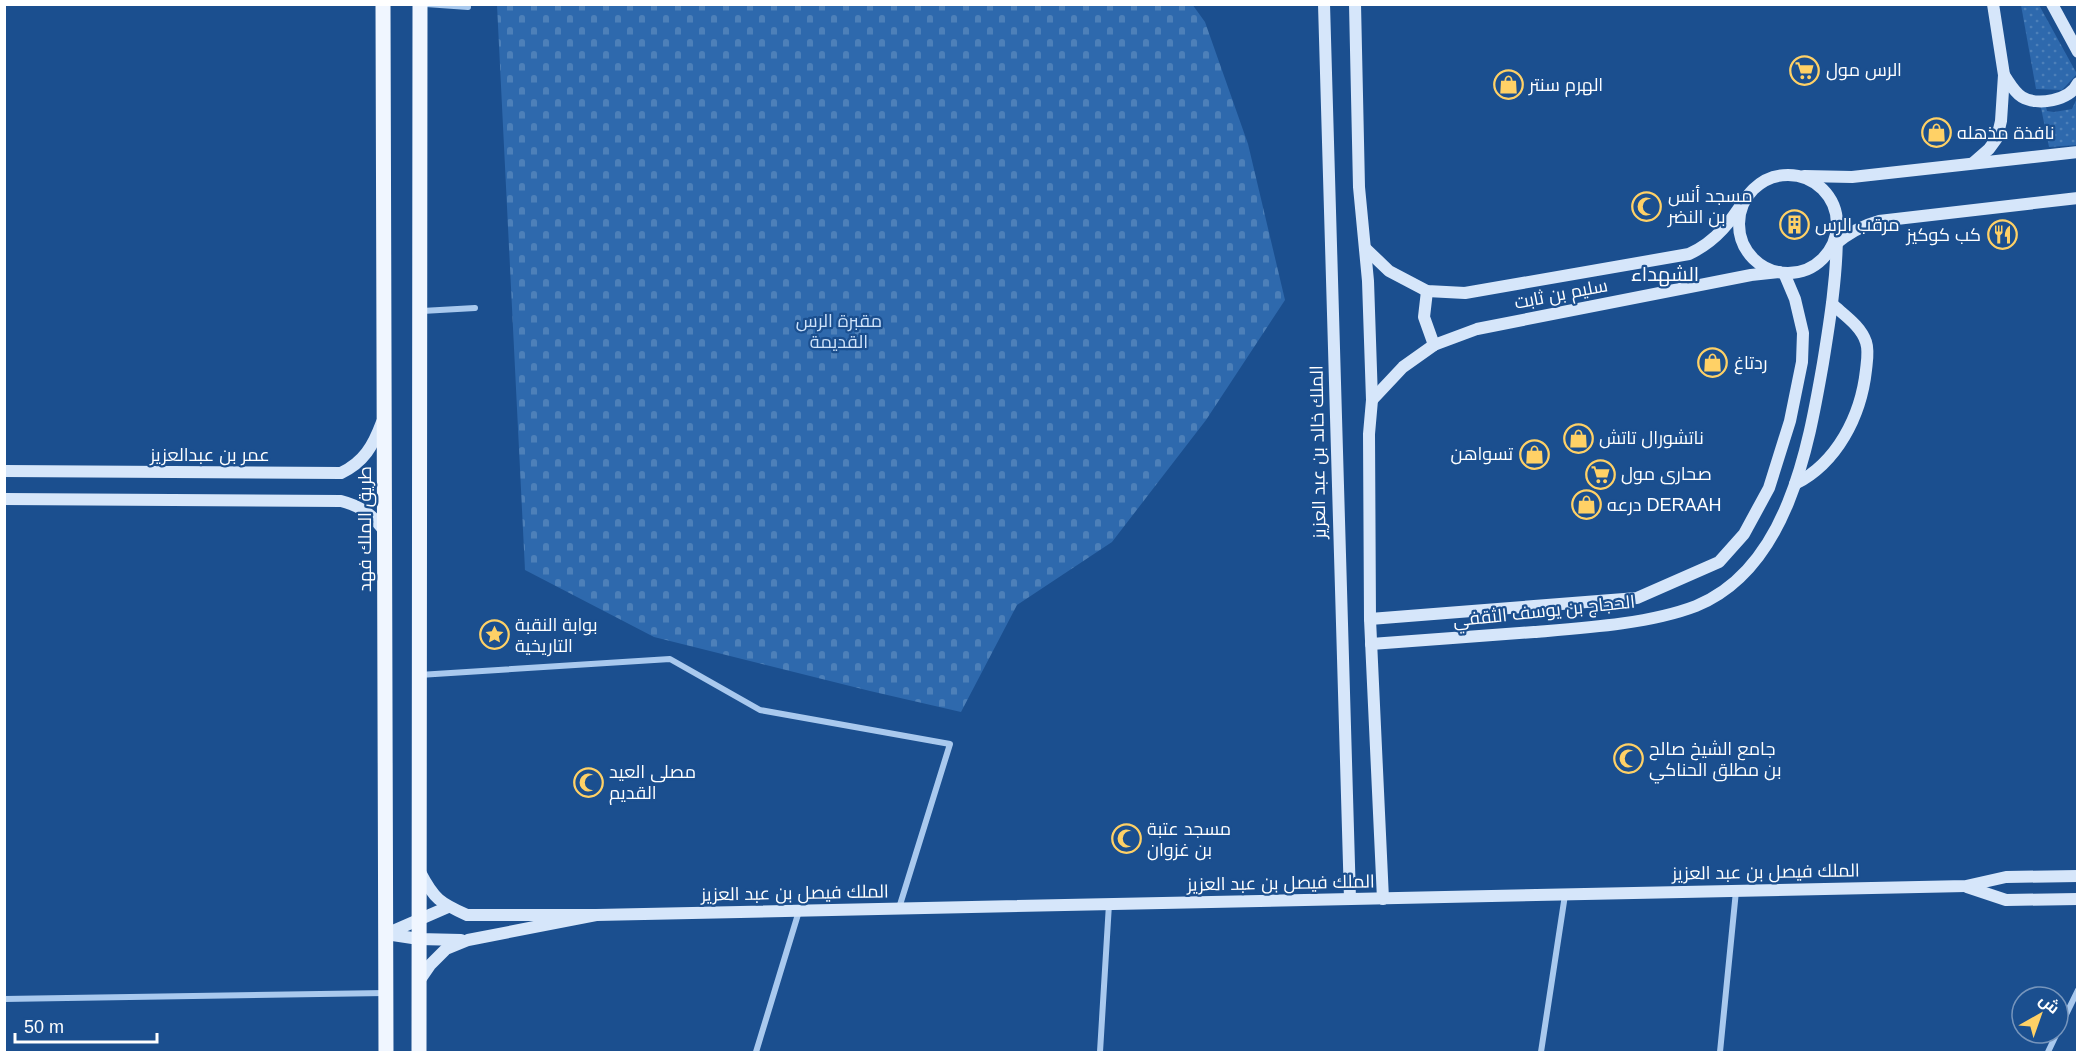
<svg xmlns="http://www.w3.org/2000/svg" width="2082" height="1057" viewBox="0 0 2082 1057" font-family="Arial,Cairo,sans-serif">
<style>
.grass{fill:url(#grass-dots)}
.cemetery{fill:url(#cemetery-stones)}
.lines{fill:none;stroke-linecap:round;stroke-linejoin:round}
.street{stroke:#a9c9ee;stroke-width:6}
.secondary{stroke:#d6e6fa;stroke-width:12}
.primary{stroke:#f0f6ff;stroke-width:15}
.labels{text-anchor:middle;stroke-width:4.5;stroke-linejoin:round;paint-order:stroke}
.poi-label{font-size:18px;fill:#fff;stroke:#1b4f8f;text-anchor:start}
.street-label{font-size:18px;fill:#fff;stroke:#1b4f8f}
.park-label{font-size:18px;fill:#cfe3fa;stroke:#1b4f8f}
.neighbourhood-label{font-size:20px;fill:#fff;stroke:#1b4f8f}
</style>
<defs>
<pattern id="grass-dots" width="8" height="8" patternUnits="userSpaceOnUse" patternTransform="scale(1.5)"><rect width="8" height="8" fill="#2e69ad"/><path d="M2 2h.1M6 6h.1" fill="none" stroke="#4d80b9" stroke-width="1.8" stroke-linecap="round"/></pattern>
<pattern id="cemetery-stones" width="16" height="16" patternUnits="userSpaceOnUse" patternTransform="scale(1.5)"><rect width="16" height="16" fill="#2e69ad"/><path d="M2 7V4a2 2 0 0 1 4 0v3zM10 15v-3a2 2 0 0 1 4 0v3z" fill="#4d80b9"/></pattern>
</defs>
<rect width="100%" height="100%" fill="#1b4f8f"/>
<g class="grass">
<path d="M 2021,5 L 2039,5 L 2077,74 L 2062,90 L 2036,89 Z"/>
<path d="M 2077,98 L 2077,145 L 2049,147 L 2040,103 L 2045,103 L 2047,111 L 2054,112 L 2072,109 Z"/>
</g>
<path class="cemetery" d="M 1192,4 L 1205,22 L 1248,144 L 1285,300 L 1206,420 L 1112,542 L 1017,605 L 961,712 L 870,691 L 654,637 L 525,570 L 497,5 Z"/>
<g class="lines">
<g class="street">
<path d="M 426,4 L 468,7"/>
<path d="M 422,311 L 475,308"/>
<path d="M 419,675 L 670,659 L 760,710 L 950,744 L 899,908"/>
<path d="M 4,999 L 386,993"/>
<path d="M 2058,1031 L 2078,990"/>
<path d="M 756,1052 L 799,911"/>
<path d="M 1100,1052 L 1109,904"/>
<path d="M 1541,1052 L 1565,895"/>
<path d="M 1720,1052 L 1736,891"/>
<path d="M 2048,1052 L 2057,1033"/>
</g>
<g class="secondary">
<path d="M 1324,4 L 1350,899"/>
<path d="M 1355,4 L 1359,187 L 1368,281 L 1372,400 L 1369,434 L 1370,619 L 1383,899"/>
<path d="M 2052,4 L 2078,52"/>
<path d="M 2004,75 C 2009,82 2014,92 2022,97 C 2037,106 2070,101 2078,83"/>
<path d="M 1973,163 L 1989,149 L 1997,138 L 2001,121 L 2004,75 L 1993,4"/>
<circle cx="1788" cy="224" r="49"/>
<path d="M 1804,176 L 1852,177 L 2078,152"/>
<path d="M 1833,246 C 1847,234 1860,226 1879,221 L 2078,198"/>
<path d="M 1365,248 L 1389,271 L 1427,291 L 1465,293 L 1689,254 C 1717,241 1731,221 1747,196"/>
<path d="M 1427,291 L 1424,317 L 1434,345"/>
<path d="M 1372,400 L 1403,367 L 1434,345 L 1477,329 L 1751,275 L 1779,272"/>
<path d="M 4,471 L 341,473 C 364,462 373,446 382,422"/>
<path d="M 1795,484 C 1837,463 1861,416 1866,370 C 1867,361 1869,351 1866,342 C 1861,326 1844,315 1832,304"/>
<path d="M 4,499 L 341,501 C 361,506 373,515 385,532"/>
<path d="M 1370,619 L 1637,598 L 1719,562 L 1744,534 L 1769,488 L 1790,421 L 1802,362 L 1803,333 L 1795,299 L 1784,273"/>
<path d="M 1371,644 C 1425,640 1480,636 1534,632 C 1584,628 1649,624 1696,606 C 1787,569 1808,449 1823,363 C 1830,320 1837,276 1837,232"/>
<path d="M 1967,887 L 2006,900 L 2078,899"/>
<path d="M 448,907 L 386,934 L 419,939 L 461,940"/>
<path d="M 596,915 L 1966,886 L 2006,877 L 2078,876"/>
<path d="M 419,981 L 430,965 L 446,949 L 468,940 L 596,915 L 467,915 C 440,903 434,899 420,872"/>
</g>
<g class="primary">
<path d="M 383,4 L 386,1052"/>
<path d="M 419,1052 L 420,4"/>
</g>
</g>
<defs>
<symbol id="supermarket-ring" viewBox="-11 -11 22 22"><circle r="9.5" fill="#1b4f8f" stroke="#ffd166" stroke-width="1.5"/><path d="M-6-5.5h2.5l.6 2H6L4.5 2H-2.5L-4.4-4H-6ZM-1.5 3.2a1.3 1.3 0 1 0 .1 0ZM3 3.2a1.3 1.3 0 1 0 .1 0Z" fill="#ffd166"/></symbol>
<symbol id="shop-ring" viewBox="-11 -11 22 22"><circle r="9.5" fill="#1b4f8f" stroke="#ffd166" stroke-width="1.5"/><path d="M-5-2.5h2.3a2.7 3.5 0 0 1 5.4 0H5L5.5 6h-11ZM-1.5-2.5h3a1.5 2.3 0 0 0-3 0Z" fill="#ffd166"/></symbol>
<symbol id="mosque-ring" viewBox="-11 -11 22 22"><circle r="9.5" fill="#1b4f8f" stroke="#ffd166" stroke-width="1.5"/><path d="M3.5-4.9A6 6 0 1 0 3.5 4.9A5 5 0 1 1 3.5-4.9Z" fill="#ffd166"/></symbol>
<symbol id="building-ring" viewBox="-11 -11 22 22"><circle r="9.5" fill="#1b4f8f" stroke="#ffd166" stroke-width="1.5"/><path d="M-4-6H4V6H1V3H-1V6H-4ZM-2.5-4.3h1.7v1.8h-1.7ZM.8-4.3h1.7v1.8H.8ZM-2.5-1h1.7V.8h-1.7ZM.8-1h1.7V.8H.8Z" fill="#ffd166"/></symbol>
<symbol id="restaurant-ring" viewBox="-11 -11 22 22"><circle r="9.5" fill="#1b4f8f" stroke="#ffd166" stroke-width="1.5"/><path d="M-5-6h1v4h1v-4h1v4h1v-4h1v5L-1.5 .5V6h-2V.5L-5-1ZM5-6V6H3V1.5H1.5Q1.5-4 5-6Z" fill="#ffd166"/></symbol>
<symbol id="sight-ring" viewBox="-11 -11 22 22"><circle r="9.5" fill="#1b4f8f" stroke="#ffd166" stroke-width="1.5"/><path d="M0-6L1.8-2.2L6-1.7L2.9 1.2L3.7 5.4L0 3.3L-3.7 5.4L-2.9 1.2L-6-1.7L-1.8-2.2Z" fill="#ffd166"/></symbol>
</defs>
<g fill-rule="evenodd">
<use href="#supermarket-ring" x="1788" y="54" width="33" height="33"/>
<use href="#shop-ring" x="1492" y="68" width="33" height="33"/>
<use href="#shop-ring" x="1920" y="116" width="33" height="33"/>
<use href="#mosque-ring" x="1630" y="190" width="33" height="33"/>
<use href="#building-ring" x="1778" y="208" width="33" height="33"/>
<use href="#restaurant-ring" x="1986" y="218" width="33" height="33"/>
<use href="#shop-ring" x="1696" y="346" width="33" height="33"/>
<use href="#shop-ring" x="1562" y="422" width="33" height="33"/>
<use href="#shop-ring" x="1518" y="438" width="33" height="33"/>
<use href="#supermarket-ring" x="1584" y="458" width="33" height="33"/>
<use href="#shop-ring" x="1570" y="488" width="33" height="33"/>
<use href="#sight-ring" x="478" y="618" width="33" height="33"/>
<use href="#mosque-ring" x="1612" y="742" width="33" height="33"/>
<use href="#mosque-ring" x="572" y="766" width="33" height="33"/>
<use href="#mosque-ring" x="1110" y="822" width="33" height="33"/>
</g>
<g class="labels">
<g class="poi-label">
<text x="1826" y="76">الرس مول</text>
<text x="1529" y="91">الهرم سنتر</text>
<text x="1957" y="139">نافذة مذهله</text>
<text x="1668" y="202">مسجد أنس<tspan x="1668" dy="21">بن النضر</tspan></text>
<text x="1815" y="231">مرقب الرس</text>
<text x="1981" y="241" text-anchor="end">كب كوكيز</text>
<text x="1734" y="369">ردتاغ</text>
<text x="1599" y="444">ناتشورال تاتش</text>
<text x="1513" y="460" text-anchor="end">تسواهن</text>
<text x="1621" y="480">صحارى مول</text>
<text x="1607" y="511">درعه DERAAH</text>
<text x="515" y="631">بوابة النقبة<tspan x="515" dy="21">التاريخية</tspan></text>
<text x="1649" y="755">جامع الشيخ صالح<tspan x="1649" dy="21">بن مطلق الحناكي</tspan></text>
<text x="609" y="778">مصلى العيد<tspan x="609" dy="21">القديم</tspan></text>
<text x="1147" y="835">مسجد عتبة<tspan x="1147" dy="21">بن غزوان</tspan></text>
</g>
<g class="street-label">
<text transform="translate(1561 294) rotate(-11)" y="6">سليم بن ثابت</text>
<text transform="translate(1318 452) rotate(-91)" y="6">الملك خالد بن عبد العزيز</text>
<text x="210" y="461">عمر بن عبدالعزيز</text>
<text transform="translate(365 529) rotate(-90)" y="6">طريق الملك فهد</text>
<text transform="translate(1544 611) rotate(-6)" y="6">الحجاج بن يوسف الثقفي</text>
<text transform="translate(1766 872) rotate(-1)" y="6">الملك فيصل بن عبد العزيز</text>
<text transform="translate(1281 883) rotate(-1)" y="6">الملك فيصل بن عبد العزيز</text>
<text transform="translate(795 893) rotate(-1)" y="6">الملك فيصل بن عبد العزيز</text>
</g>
<g class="park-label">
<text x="839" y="327">مقبرة الرس<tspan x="839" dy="21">القديمة</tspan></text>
</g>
<g class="neighbourhood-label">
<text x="1665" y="281">الشهداء</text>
</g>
</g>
<rect width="2082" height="1057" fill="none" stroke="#ffffff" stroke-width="12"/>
<g transform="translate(2040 1015) rotate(40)"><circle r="28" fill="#1b4f8f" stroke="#7695bc" stroke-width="1.5"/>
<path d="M0-4.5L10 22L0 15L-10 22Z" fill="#ffd166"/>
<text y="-9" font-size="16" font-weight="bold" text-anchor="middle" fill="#ffffff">ش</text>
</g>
<path d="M15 1033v9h142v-9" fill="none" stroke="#ffffff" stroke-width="3"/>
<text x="24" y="1033" font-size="18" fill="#ffffff" stroke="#1b4f8f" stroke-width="4.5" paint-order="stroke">50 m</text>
</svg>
